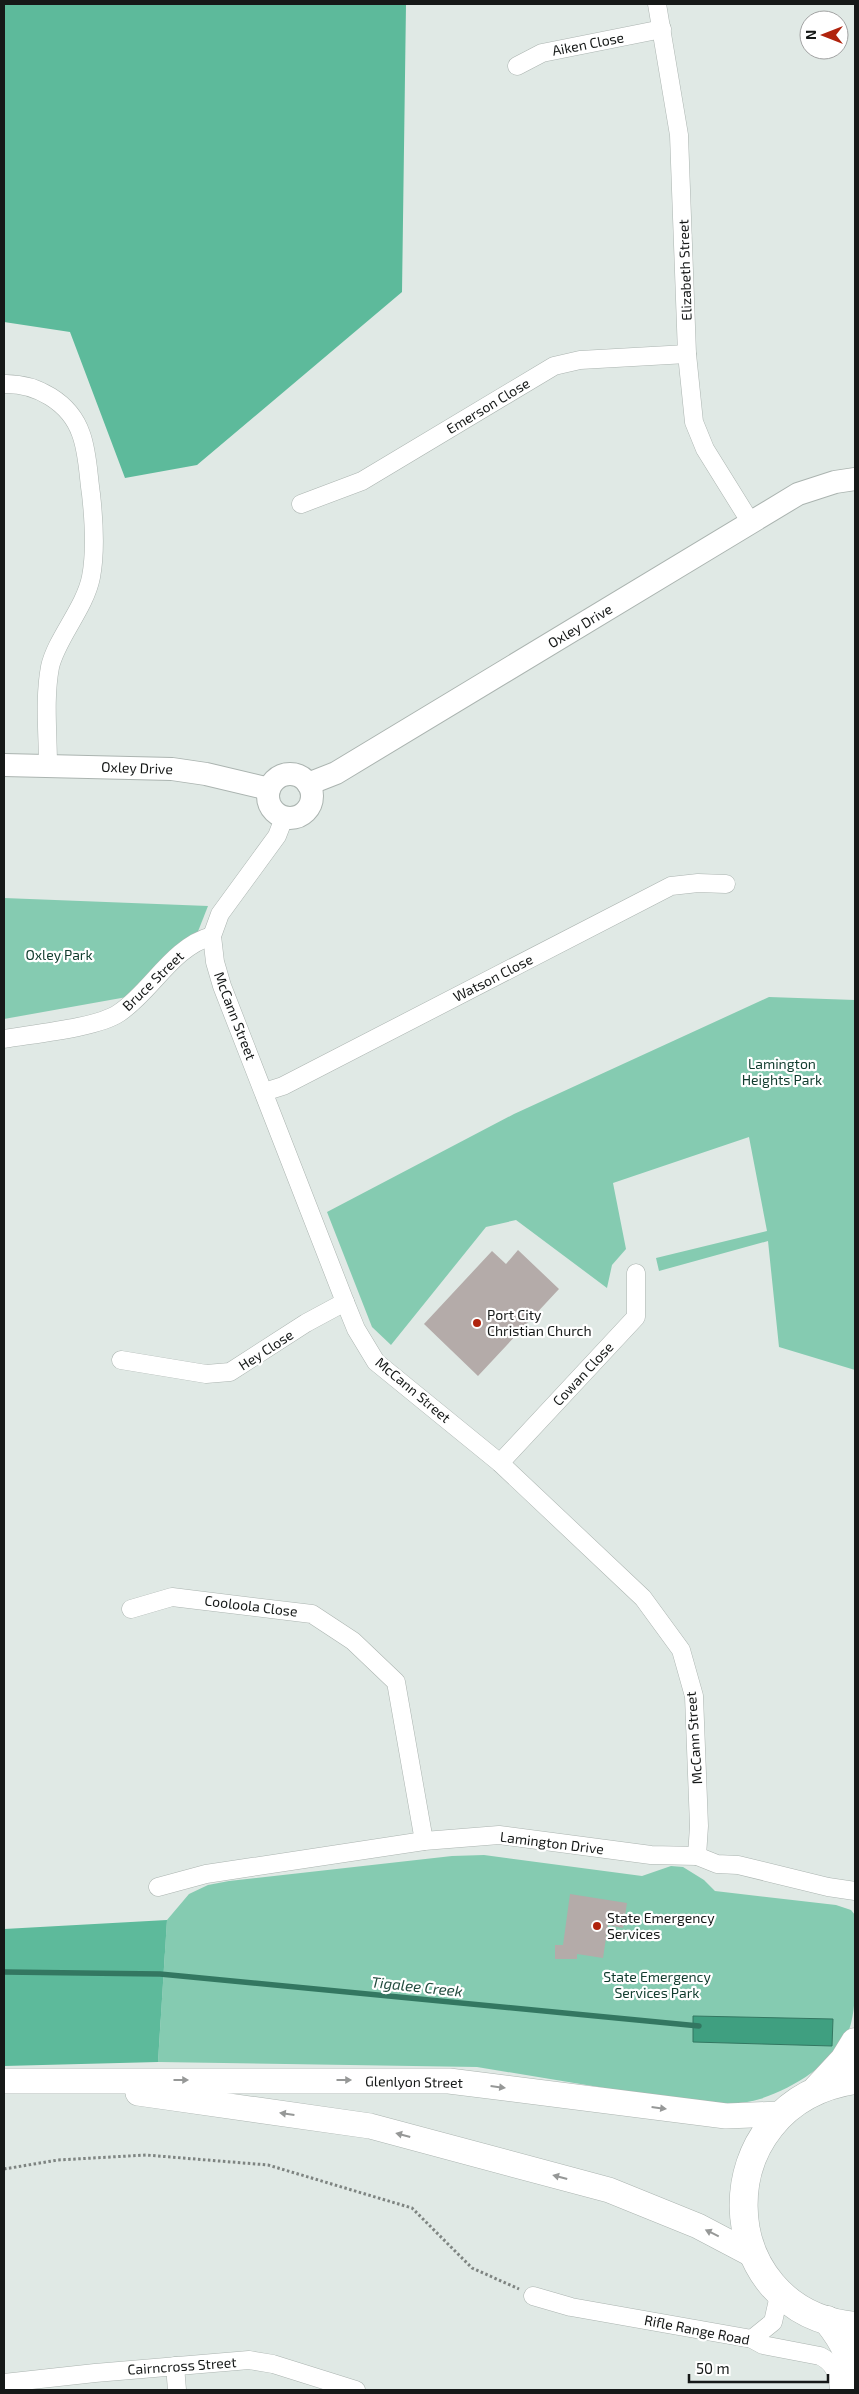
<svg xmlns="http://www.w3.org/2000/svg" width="859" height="2394" viewBox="0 0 859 2394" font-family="'Exo 2',sans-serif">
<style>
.green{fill:#85cbb1}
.forest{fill:#5dba9b}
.water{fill:#3f9f80;stroke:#337761}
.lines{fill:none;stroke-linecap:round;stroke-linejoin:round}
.stream{stroke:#337761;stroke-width:5.5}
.building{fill:#b4aba9}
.minor-casing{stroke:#abb4b0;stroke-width:19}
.tertiary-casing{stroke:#abb4b0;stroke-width:24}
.secondary-casing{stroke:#abb4b0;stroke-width:26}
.primary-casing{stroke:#abb4b0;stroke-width:29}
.path{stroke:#7e8481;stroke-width:3;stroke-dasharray:2.5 2.5;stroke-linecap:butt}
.minor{stroke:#fff;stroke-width:18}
.tertiary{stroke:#fff;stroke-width:22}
.secondary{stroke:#fff;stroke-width:25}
.primary{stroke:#fff;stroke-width:28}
.oneway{fill:#969897}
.poi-dot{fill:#b0230d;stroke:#fff;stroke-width:2}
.labels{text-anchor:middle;stroke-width:4.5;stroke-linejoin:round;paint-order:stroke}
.street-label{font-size:14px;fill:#161918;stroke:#fff}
.park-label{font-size:14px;fill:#113c2e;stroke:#fff}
.poi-label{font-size:14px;fill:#161918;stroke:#fff;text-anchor:start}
.water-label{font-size:15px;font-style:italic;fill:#234c3e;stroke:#fff}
</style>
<rect width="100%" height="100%" fill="#e0e9e5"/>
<g class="green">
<path d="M 4,898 L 208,906 L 197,934 L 138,995 L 4,1019 Z"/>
<path d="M 769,997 L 855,1000 L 855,1370 L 779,1347 L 768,1241 L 659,1271 L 656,1258 L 767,1231 L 749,1137 L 613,1183 L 626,1249 L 612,1265 L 607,1288 L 516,1220 L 486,1227 L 391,1345 L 372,1327 L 327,1212 L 514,1114 Z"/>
<path d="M 484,1855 L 642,1876 L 671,1866 L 683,1867 L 704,1880 L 715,1891 L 836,1905 L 851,1910 L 855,1915 C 855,1945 859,2003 849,2030 C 834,2063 794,2088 760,2099 C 743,2104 725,2104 707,2105 L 477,2067 L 158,2062 L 167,1920 L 189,1894 L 208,1885 L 229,1881 L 452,1856 Z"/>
</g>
<g class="forest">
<path d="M 4,4 L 406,4 L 402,292 L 197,465 L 125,478 L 70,332 L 4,322 Z"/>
<path d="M 167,1920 L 158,2062 L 4,2066 L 4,1929 Z"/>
</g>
<path class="water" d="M 693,2016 L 833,2019 L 832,2046 L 693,2042 Z"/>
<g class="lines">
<path class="stream" d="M 4,1972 L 160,1974 L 699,2026"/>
</g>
<g class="building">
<path d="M 518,1250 L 559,1289 L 478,1376 L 424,1324 L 492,1251 L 506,1264 Z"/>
<path d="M 570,1894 L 627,1903 L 623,1928 L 608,1925 L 603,1958 L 577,1954 L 577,1959 L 555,1959 L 555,1945 L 563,1945 Z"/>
</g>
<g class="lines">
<defs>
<g id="minor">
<path d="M 657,4 L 679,135 L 687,354 L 694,422 L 705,449 L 751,523"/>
<path d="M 517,66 L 542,53 L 662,29"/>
<path d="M 4,384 C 36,383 70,402 81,434 C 88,453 88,474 91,494 C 94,521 96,551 91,577 C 85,608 56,639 50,667 C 44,699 48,734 48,766"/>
<path d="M 301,504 L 362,481 L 554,366 L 580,360 L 687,354"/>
<path d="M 284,818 L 277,836 L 220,914 L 212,936 L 215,962 L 222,986 L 345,1302 L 356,1329 L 376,1362 L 500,1463 L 643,1598 L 681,1650 L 694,1696 L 699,1826 L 697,1856"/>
<path d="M 4,1039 C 32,1034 97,1028 119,1013 C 152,991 172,947 212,936"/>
<path d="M 264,1092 L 283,1086 L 671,886 L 698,883 L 726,884"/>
<path d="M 121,1360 L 206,1374 L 230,1372 L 306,1323 L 345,1302"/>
<path d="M 500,1463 L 636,1317 L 636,1273"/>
<path d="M 131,1609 L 172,1597 L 312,1614 L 353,1641 L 396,1682 L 424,1841"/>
<path d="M 158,1887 L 206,1874 L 424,1841 L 499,1835 L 651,1855 L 697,1856 L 717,1864 L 738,1865 L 828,1887 L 855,1891"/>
<path d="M 533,2296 L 571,2307 L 752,2339 L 763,2345 L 820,2356 C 835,2363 838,2375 839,2390"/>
<path d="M 752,2339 L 773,2322 L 780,2291"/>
<path d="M 175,2366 L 177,2390"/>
<path d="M 4,2383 L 95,2373 L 249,2360 L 273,2364 L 356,2390"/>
</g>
<g id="tertiary">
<path d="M 4,765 L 172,769 L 206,774 L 269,789"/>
<circle cx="290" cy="796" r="22"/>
<path d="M 308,784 L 336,773 L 798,494 L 835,482 L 855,479"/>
</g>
<g id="secondary">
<path d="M 4,2081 L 449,2081 L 726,2116 L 780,2114"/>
<path d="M 138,2093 L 370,2126 L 609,2190 L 698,2226 L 755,2256"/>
</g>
<g id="primary">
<path d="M 855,2080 C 704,2103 709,2312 855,2326"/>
<path d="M 817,2089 L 844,2060 L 855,2042"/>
<path d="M 827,2320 C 846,2344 853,2359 854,2390"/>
</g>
</defs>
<use href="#minor" class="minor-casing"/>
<use href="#tertiary" class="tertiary-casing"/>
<use href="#secondary" class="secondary-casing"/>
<use href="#primary" class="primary-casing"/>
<path class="path" d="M 4,2169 L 58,2160 L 146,2155 L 268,2165 L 412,2208 L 472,2268 L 519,2289"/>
<use href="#minor" class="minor"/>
<use href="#tertiary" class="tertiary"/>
<use href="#secondary" class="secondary"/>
<use href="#primary" class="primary"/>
</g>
<defs><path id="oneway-solid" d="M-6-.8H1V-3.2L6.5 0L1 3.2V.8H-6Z" transform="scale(1.25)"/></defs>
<g class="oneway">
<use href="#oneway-solid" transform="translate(181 2080)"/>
<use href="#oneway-solid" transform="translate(344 2080)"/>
<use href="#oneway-solid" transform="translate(498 2087) rotate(7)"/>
<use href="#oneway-solid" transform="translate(659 2108) rotate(7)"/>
<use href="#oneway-solid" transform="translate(287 2114) rotate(-172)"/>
<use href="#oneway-solid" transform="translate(403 2135) rotate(-165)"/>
<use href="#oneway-solid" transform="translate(560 2177) rotate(-165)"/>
<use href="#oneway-solid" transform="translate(712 2233) rotate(-154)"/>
</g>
<g class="poi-dot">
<circle cx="477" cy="1323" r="5"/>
<circle cx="597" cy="1926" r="5"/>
</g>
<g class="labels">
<g class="street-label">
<text transform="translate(588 44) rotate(-11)" y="5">Aiken Close</text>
<text transform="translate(685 270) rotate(-92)" y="5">Elizabeth Street</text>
<text transform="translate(488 406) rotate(-31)" y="5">Emerson Close</text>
<text transform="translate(580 626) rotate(-31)" y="5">Oxley Drive</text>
<text transform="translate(137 768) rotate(2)" y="5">Oxley Drive</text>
<text transform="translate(493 978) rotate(-27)" y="5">Watson Close</text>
<text transform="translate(153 981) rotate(-44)" y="5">Bruce Street</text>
<text transform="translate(235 1016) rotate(69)" y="5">McCann Street</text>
<text transform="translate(266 1350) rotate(-33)" y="5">Hey Close</text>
<text transform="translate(583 1374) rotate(-47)" y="5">Cowan Close</text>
<text transform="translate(413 1390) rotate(40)" y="5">McCann Street</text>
<text transform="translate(251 1606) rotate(7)" y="5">Cooloola Close</text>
<text transform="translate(694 1738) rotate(-94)" y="5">McCann Street</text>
<text transform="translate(552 1843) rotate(7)" y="5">Lamington Drive</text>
<text transform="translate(414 2082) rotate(1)" y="5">Glenlyon Street</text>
<text transform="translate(697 2330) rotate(11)" y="5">Rifle Range Road</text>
<text transform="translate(182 2366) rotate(-4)" y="5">Cairncross Street</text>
</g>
<g class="park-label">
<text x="59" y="960">Oxley Park</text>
<text x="782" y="1069">Lamington<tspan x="782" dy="16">Heights Park</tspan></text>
<text x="657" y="1982">State Emergency<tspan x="657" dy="16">Services Park</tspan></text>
</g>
<g class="poi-label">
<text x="487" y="1320">Port City<tspan x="487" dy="16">Christian Church</tspan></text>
<text x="607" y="1923">State Emergency<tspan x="607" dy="16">Services</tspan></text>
</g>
<g class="water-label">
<text transform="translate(417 1987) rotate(6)" y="5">Tigalee Creek</text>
</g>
</g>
<rect width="859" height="2394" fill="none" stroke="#161918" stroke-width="10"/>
<g transform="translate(824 35) rotate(270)"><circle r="24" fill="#ffffff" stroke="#a2a3a3"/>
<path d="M0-4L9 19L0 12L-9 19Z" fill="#b0230d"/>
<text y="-8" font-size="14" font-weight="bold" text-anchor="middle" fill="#161918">N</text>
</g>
<path d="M689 2374v8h139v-8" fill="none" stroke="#161918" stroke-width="2.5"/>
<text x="696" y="2374" font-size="15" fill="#161918" stroke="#ffffff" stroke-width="4" paint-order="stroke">50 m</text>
</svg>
